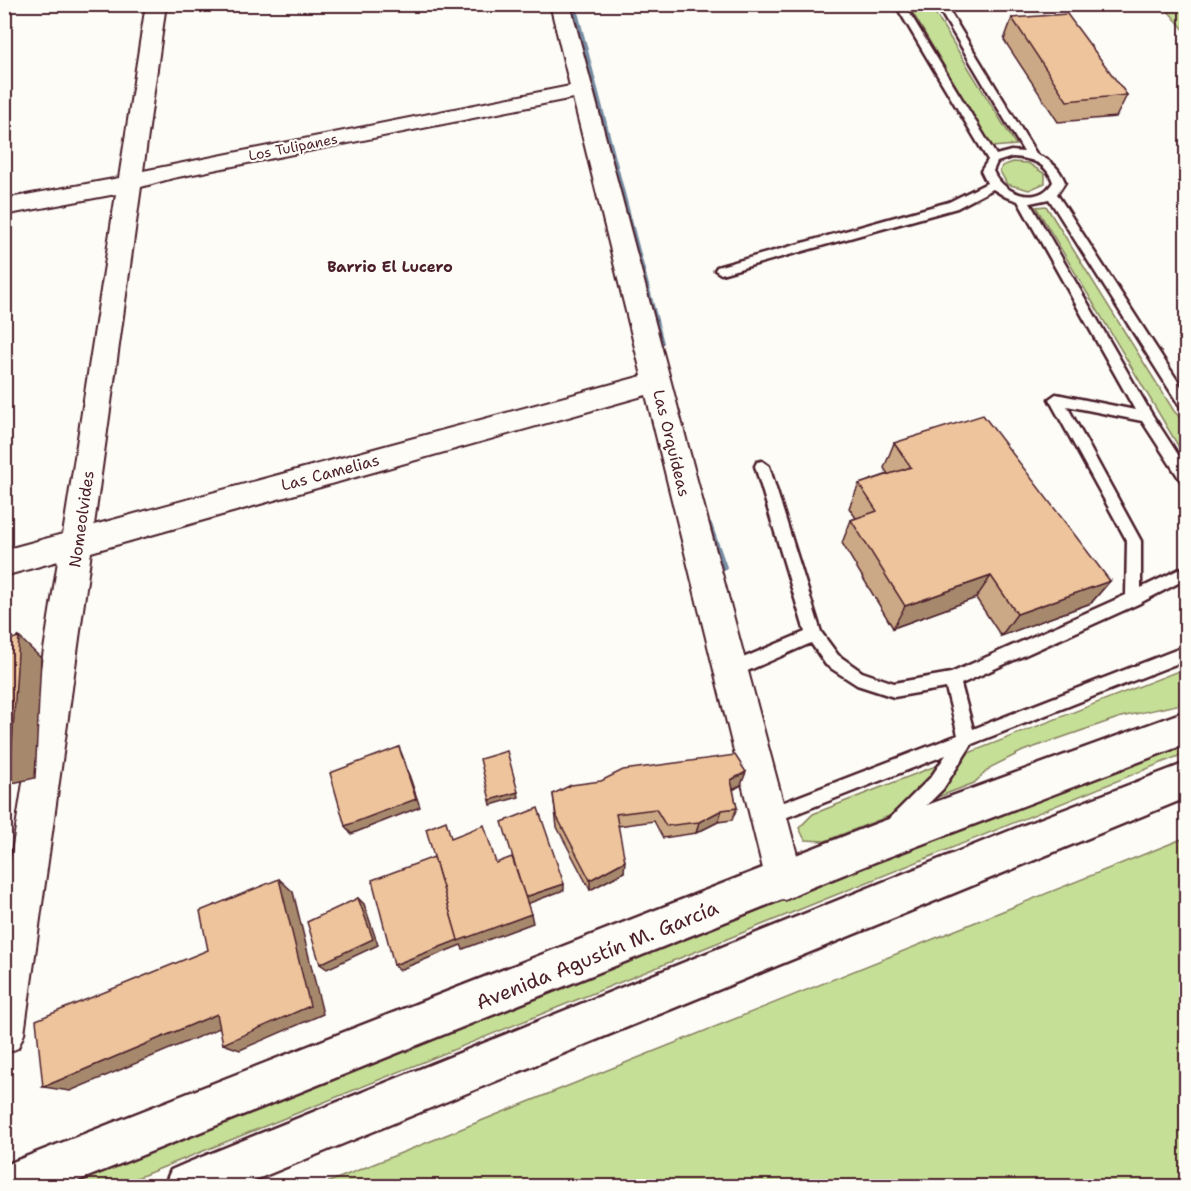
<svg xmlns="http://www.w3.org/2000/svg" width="1191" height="1191" viewBox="0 0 1191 1191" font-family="'Shantell Sans',sans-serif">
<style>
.green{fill:#c5df96;stroke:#887f60;stroke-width:1.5}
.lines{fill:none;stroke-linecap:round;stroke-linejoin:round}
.stream{fill:#758ca2;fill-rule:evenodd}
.service-casing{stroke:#4a1f2b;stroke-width:5}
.minor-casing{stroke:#4a1f2b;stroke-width:4}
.secondary-casing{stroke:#4a1f2b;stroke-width:5}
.service{fill:#fdfcf7;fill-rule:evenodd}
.minor{fill:#fdfcf7;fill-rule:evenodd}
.secondary{fill:#fdfcf7;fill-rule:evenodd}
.wall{fill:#cca986;stroke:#4a1f2b;stroke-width:1.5}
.shaded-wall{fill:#a6896d;stroke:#4a1f2b;stroke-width:1.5}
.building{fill:#edc49c;stroke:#4a1f2b;stroke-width:1.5}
.labels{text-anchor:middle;stroke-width:4.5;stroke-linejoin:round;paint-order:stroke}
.far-street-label{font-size:14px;fill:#4a1f2b;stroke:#fdfcf7}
.far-neighbourhood-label{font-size:15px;font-weight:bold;fill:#4a1f2b;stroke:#fdfcf7}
.street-label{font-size:16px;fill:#4a1f2b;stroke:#fdfcf7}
.near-street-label{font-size:20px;fill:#4a1f2b;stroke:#fdfcf7}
</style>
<rect width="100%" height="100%" fill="#fdfcf7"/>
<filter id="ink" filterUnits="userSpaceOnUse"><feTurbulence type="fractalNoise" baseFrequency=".0167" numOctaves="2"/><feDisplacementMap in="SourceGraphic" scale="12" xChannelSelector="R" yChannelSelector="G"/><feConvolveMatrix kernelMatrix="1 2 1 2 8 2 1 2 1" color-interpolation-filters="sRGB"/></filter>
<g filter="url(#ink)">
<g class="green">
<path d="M 908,5 L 930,5 L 1016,145 L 992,147 Z"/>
<path d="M 1163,5 L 1186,5 L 1186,32 Z"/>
<path d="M 1013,162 L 1028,163 L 1045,174 L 1045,183 L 1029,190 L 1007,184 L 1000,171 L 1002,166 Z"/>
<path d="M 1046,206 L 1174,411 L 1186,424 L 1186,459 L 1036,207 Z"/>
<path d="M 1186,668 L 1186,703 L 1121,717 L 1023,751 L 991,767 L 974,783 L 825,841 L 805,840 L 799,828 L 813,814 Z"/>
<path d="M 1186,739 L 1186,753 L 117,1186 L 66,1186 Z"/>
<path d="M 1186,837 L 1186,1186 L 319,1186 L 1182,839 Z"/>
</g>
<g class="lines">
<g class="stream">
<path d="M 570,4 L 576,4 L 664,343 L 660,346 L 656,343 Z"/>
<path d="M 708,520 L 711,522 L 712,524 L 727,567 L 726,570 L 720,570 L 719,567 L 704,524 L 705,522 Z"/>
</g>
<defs>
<path id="service" d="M 895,4 L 904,4 L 996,155 L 1011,151 L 1024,152 L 936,4 L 945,4 L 1037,155 C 1051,160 1059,168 1065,182 L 1057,194 L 1186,394 L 1186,409 L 1181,408 L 1049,199 L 1030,203 L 1151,413 L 1186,467 L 1186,483 L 1181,481 L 1142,421 L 1067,406 L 1141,541 L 1141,588 L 1186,566 L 1186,579 L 1138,604 L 961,684 L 973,729 L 1186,646 L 1186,660 L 972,744 L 943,789 L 901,831 L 895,833 L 889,831 L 886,825 L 889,819 L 931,777 L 946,755 L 767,825 L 761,823 L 758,817 L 761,811 L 958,735 L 946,688 L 894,697 L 857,685 L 826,665 L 811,643 L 736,676 L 730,678 L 724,676 L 722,671 L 724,666 L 805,632 L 755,466 L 757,462 L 762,461 L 769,466 L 821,632 L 838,655 L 862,672 L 894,683 L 951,673 L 1126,595 L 1127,541 L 1049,399 L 1056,394 L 1135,410 L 1018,201 L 1006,197 L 993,189 L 957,208 L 721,274 L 715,270 L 717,267 L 949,202 L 987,183 L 981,171 L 988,160 ZM 1012,157 C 1031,158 1047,163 1053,182 C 1038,207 1003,194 993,171 L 997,162 Z"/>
<path id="minor" d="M 146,4 L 166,4 L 143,171 L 570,86 L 550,4 L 570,4 L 804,881 L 798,894 L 785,900 L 772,894 L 766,881 L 646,395 L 91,552 L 24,1034 L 18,1048 L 4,1054 L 4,903 L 58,561 L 4,576 L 4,550 L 63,534 L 116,194 L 4,215 L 4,199 L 119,178 ZM 573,98 L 642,376 L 94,525 L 141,187 L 173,178 Z"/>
<g id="secondary">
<path d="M 1186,711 L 1186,744 L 875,862 L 65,1186 L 4,1186 L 4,1166 L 10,1163 L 875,824 Z"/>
<path d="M 1186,763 L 1186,798 L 240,1186 L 164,1186 L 171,1170 L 187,1163 L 1024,825 Z"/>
</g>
</defs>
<use href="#service" class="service-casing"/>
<use href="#minor" class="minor-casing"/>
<use href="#secondary" class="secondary-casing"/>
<use href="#service" class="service"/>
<use href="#minor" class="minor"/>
<use href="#secondary" class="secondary"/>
</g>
<g class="wall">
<path d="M 1012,18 L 1127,95 L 1116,117 L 1058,122 L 1004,40 Z"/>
<path d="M 894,443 L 1110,581 L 1091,603 L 1001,636 L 976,598 L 893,628 L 842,543 L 851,520 L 856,518 L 849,508 L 859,484 L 888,474 L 884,468 Z"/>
<path d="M 741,785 L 733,790 L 737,808 L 732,820 L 718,822 L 696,833 L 663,838 L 654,821 L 618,826 L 624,872 L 590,890 L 557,827 L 553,794 Z"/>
</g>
<g class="shaded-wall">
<path d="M 991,576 L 976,598 L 893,628 L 905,606 Z"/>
<path d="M 1110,581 L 1091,603 L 1001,636 L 1017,614 Z"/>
<path d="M 19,637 L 41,658 L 35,778 L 4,785 L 4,762 Z"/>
<path d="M 399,747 L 403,757 L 420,807 L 351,834 L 345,826 Z"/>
<path d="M 746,772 L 741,785 L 726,793 L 731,780 Z"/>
<path d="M 518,792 L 519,797 L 491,805 L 490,800 Z"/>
<path d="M 722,810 L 718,822 L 696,833 L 699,822 Z"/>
<path d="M 625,861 L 624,872 L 590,890 L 590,880 Z"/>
<path d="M 279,879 L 293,892 L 323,1014 L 240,1050 L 223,1044 Z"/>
<path d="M 564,884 L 564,890 L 527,904 L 525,897 Z"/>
<path d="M 358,898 L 364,904 L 378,945 L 327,969 L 320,964 Z"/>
<path d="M 531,914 L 533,923 L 463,949 L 461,945 L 399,970 L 394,965 L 459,939 Z"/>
<path d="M 217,1014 L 234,1022 L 70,1091 L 43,1087 Z"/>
</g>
<g class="building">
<path d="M 1067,14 L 1127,95 L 1067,101 L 1012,18 Z"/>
<path d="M 983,415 L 1110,581 L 1017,614 L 991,576 L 905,606 L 851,520 L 877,511 L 859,484 L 911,467 L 894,443 Z"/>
<path d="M 19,637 L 11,761 L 4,762 L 4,641 Z"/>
<path d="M 399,747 L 416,799 L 345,826 L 330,773 Z"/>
<path d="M 507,751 L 518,792 L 490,800 L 480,759 Z"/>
<path d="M 735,755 L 746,772 L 731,780 L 737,808 L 722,810 L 699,822 L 666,826 L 656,809 L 616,814 L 625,861 L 590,880 L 556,815 L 553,794 L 571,785 L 601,781 L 623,770 Z"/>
<path d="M 538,808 L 564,884 L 525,897 L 502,822 Z"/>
<path d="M 446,821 L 451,838 L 484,825 L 496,863 L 512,857 L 531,914 L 458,941 L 426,829 Z"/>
<path d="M 434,857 L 458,940 L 394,965 L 372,880 Z"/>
<path d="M 279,879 L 310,1006 L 223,1044 L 217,1014 L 43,1087 L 36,1020 L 208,950 L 200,911 Z"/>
<path d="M 358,898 L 373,939 L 320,964 L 307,922 Z"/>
</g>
</g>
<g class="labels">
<g class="far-street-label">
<text transform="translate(293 147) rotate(-11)" y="5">Los Tulipanes</text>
</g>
<g class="far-neighbourhood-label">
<text x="390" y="272">Barrio El Lucero</text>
</g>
<g class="street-label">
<text transform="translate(672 443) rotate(76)" y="6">Las Orquídeas</text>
<text transform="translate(330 472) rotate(-15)" y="6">Las Camelias</text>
<text transform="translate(81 519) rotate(-82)" y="6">Nomeolvides</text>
</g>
<g class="near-street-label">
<text transform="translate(597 955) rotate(-22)" y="7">Avenida Agustín M. García</text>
</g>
</g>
<rect width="1191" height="1191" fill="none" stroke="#fdfcf7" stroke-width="24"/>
<rect x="12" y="12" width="1167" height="1167" fill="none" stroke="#4a1f2b" stroke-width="2" filter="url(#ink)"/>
</svg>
